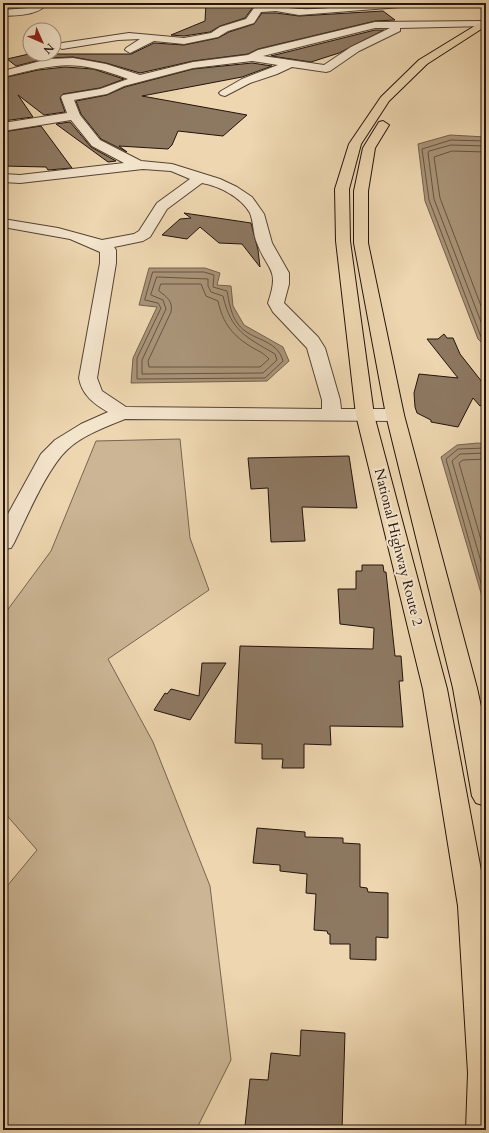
<svg xmlns="http://www.w3.org/2000/svg" width="489" height="1133" viewBox="0 0 489 1133" font-family="Cardo,serif">
<style>
.green{fill:#cbb594;stroke:#786450}
.water{fill:#a99478;stroke:#74604d}
.lines{fill:none;stroke-linecap:round;stroke-linejoin:round}
.shore{stroke:#665442;stroke-width:1}
.building{fill:#8d7861;stroke:#24130c}
.minor-casing{stroke:#564435;stroke-width:2}
.highway-casing{stroke:#24130c;stroke-width:2}
.minor{fill:#f3e4cc;fill-rule:evenodd}
.highway{fill:#edd6b0;fill-rule:evenodd}
.labels{text-anchor:middle;stroke-width:4;stroke-linejoin:round;paint-order:stroke}
.street-label{font-size:14px;fill:#24130c;stroke:#f3e4cc}
</style>
<rect width="100%" height="100%" fill="#edd6b0"/>
<filter id="stains"><feTurbulence type="fractalNoise" baseFrequency=".005" numOctaves="4"/><feColorMatrix values="0 0 0 0 .2 0 0 0 0 .09 0 0 0 0 .02 0 0 0 .5 -.17"/></filter>
<radialGradient id="worn" r=".72"><stop offset=".6" stop-color="#630" stop-opacity="0"/><stop offset="1" stop-color="#630" stop-opacity=".3"/></radialGradient>
<path class="green" d="M 180,439 L 190,538 L 209,590 L 108,659 L 153,742 L 210,886 L 231,1060 L 196,1130 L 3,1130 L 3,891 L 37,850 L 3,811 L 3,616 L 51,551 L 96,441 Z"/>
<g class="water">
<path d="M 450,135 L 486,137 L 486,347 L 478,339 L 425,201 L 418,144 Z"/>
<path d="M 149,268 L 205,268 L 220,273 L 217,285 L 231,286 L 233,306 L 244,325 L 283,347 L 289,361 L 267,381 L 131,383 L 133,358 L 157,307 L 139,305 Z"/>
<path d="M 478,443 L 486,444 L 486,626 L 481,593 L 441,457 L 457,445 Z"/>
</g>
<g class="lines">
<g class="shore">
<path d="M 486,141 L 451,140 L 422,149 L 429,200 L 481,337 L 486,341"/>
<path d="M 486,146 L 451,145 L 429,151 L 428,153 L 434,199 L 486,335"/>
<path d="M 486,152 L 452,151 L 434,157 L 440,198 L 486,319"/>
<path d="M 153,272 L 204,272 L 214,275 L 213,287 L 227,291 C 229,302 231,315 238,324 C 250,341 277,338 283,361 L 265,378 L 137,379 L 137,358 L 161,308 L 158,303 L 145,300 Z"/>
<path d="M 157,277 L 208,279 L 208,286 L 211,292 L 223,296 C 231,331 246,337 275,354 L 277,360 L 263,373 L 142,374 L 142,360 L 166,309 L 163,300 L 151,295 Z"/>
<path d="M 161,284 L 201,284 L 206,296 L 218,301 C 223,324 233,336 253,348 C 259,351 265,354 269,359 L 260,367 L 149,367 L 148,361 L 171,312 C 173,301 167,297 159,291 Z"/>
<path d="M 486,448 L 458,449 L 446,459 L 486,601"/>
<path d="M 486,453 L 460,454 L 452,461 L 486,579"/>
<path d="M 486,459 L 463,460 L 459,463 L 486,557"/>
</g>
</g>
<g class="building">
<path d="M 3,3 L 35,3 L 28,7 L 3,8 Z"/>
<path d="M 206,3 L 361,3 L 308,8 L 260,5 L 253,7 L 245,18 L 220,26 L 210,32 L 184,36 L 171,35 L 205,21 Z"/>
<path d="M 383,11 L 395,20 L 375,21 L 258,49 L 248,54 L 193,61 L 140,73 L 106,63 L 73,57 L 48,58 L 16,66 L 7,59 L 29,54 L 131,54 L 154,43 L 184,45 L 218,38 L 229,32 L 254,24 L 262,13 L 276,13 L 299,16 Z"/>
<path d="M 375,30 L 384,30 L 339,53 L 311,62 L 271,56 Z"/>
<path d="M 252,63 L 272,66 L 242,77 L 142,96 L 247,115 L 223,136 L 178,131 L 172,145 L 168,149 L 119,146 L 127,152 L 101,139 L 81,114 L 76,101 L 107,95 L 125,87 L 193,69 Z"/>
<path d="M 65,67 L 93,69 L 124,79 L 100,88 L 63,94 L 60,98 L 65,112 L 44,115 L 18,95 L 33,117 L 3,121 L 3,78 L 38,70 Z"/>
<path d="M 70,122 L 91,147 L 116,161 L 108,162 L 56,124 Z"/>
<path d="M 41,126 L 72,168 L 48,170 L 46,167 L 3,166 L 3,132 Z"/>
<path d="M 184,213 L 251,223 L 258,250 L 260,267 L 242,244 L 219,243 L 200,227 L 187,239 L 162,235 L 180,219 L 191,218 Z"/>
<path d="M 444,334 L 447,338 L 453,338 L 460,354 L 486,387 L 486,401 L 480,406 L 473,398 L 458,427 L 431,422 L 431,420 L 417,413 L 415,407 L 414,393 L 419,374 L 458,378 L 427,339 L 438,339 Z"/>
<path d="M 349,456 L 357,508 L 302,507 L 305,541 L 271,542 L 268,488 L 251,489 L 248,458 Z"/>
<path d="M 362,565 L 383,565 L 384,572 L 386,572 L 395,656 L 401,656 L 403,681 L 399,681 L 403,727 L 330,726 L 331,745 L 304,744 L 304,768 L 282,768 L 283,759 L 262,759 L 262,744 L 235,743 L 240,646 L 373,649 L 374,628 L 340,624 L 338,589 L 356,589 L 356,571 L 362,571 Z"/>
<path d="M 202,663 L 226,663 L 190,720 L 154,710 L 165,693 L 167,694 L 171,689 L 199,696 Z"/>
<path d="M 257,828 L 305,832 L 305,837 L 343,838 L 343,843 L 360,844 L 360,887 L 367,888 L 368,892 L 388,893 L 388,938 L 376,937 L 376,960 L 350,959 L 350,944 L 330,944 L 330,934 L 328,934 L 327,931 L 314,930 L 316,894 L 306,893 L 307,874 L 280,871 L 280,865 L 253,863 Z"/>
<path d="M 301,1030 L 345,1033 L 342,1130 L 282,1130 L 245,1126 L 250,1079 L 268,1080 L 271,1053 L 300,1056 Z"/>
</g>
<g class="lines">
<defs>
<g id="minor">
<path d="M 38,3 L 48,3 C 38,16 18,15 3,16 L 3,10 L 28,8 Z"/>
<path d="M 376,3 L 418,3 L 413,6 L 299,15 L 276,11 L 261,12 L 254,23 L 228,31 L 218,37 L 184,44 L 154,41 L 130,53 L 125,50 L 126,48 L 140,39 L 118,40 L 62,49 L 57,46 L 62,43 L 129,33 L 184,38 L 211,33 L 220,27 L 246,19 L 254,8 C 271,4 283,8 299,9 C 324,10 351,5 376,3 Z"/>
<path d="M 483,21 L 486,22 L 486,26 L 400,28 L 400,31 L 359,51 L 330,71 L 326,72 L 292,67 L 277,74 L 250,83 L 225,96 L 221,95 L 219,93 L 221,91 L 242,79 L 278,65 L 252,61 L 193,68 L 124,86 L 107,94 L 74,100 L 80,115 L 100,140 L 141,161 L 172,164 L 220,179 L 237,187 L 252,197 L 264,214 L 272,243 L 289,273 L 289,284 L 284,303 L 318,337 L 325,348 L 340,400 L 341,409 L 395,409 L 402,411 L 404,415 L 402,419 L 395,421 L 125,419 C 106,427 83,435 68,449 C 47,468 27,517 14,543 L 11,548 L 3,549 L 3,523 L 41,454 L 55,440 L 81,424 L 108,412 C 94,404 82,395 79,378 L 100,263 L 100,252 L 70,239 L 3,227 L 3,219 L 58,228 L 102,240 L 134,234 L 139,231 L 157,203 L 190,179 L 171,171 L 143,169 L 20,183 L 3,182 L 3,174 L 20,175 L 124,163 L 92,146 L 71,120 L 3,131 L 3,123 L 67,113 L 61,97 L 63,95 L 100,89 L 128,79 C 73,58 57,64 3,77 L 3,71 L 48,59 L 73,58 L 106,64 L 140,75 L 193,62 L 248,55 L 258,50 L 375,22 ZM 375,28 L 390,28 L 351,47 L 324,65 L 263,56 ZM 202,183 C 219,186 241,197 250,213 C 254,223 253,234 257,243 C 268,272 280,268 268,303 L 273,312 L 307,348 L 322,400 L 322,409 L 126,407 L 102,391 L 97,378 L 116,263 L 116,250 L 114,247 L 143,241 L 150,237 L 167,209 Z"/>
</g>
<g id="highway">
<path d="M 486,19 L 486,26 L 427,64 L 389,101 L 361,144 L 349,189 L 350,241 L 374,415 L 447,689 L 486,897 L 486,1130 L 466,1130 L 468,1073 L 458,906 L 423,689 L 356,415 L 336,241 L 335,189 L 349,144 L 381,97 L 419,60 Z"/>
<path d="M 383,121 L 389,125 L 375,148 L 368,191 L 368,243 L 404,415 L 477,688 L 486,730 L 486,806 L 476,803 L 472,796 L 453,688 L 386,415 L 354,243 L 354,191 L 363,148 L 379,122 Z"/>
</g>
</defs>
<use href="#minor" class="minor-casing"/>
<use href="#highway" class="highway-casing"/>
<use href="#minor" class="minor"/>
<use href="#highway" class="highway"/>
</g>
<g class="labels">
<g class="street-label">
<text transform="translate(399 547) rotate(76)" y="5">National Highway Route 2</text>
</g>
</g>
<rect width="489" height="1133" fill="none" stroke="#edd6b0" stroke-width="16"/>
<rect x="4" y="4" width="481" height="1125" fill="none" stroke="#24130c" stroke-width="2"/>
<rect x="8" y="8" width="473" height="1117" fill="none" stroke="#24130c"/>
<g transform="translate(42 42) rotate(135)"><circle r="19" fill="#f3e4cc" stroke="#a0907f"/>
<path d="M0-3L7 15L0 10L-7 15Z" fill="#8f2418"/>
<text y="-6" font-size="11" font-weight="bold" text-anchor="middle" fill="#24130c">N</text>
</g>
<rect width="100%" height="100%" filter="url(#stains)"/>
<rect width="100%" height="100%" fill="url(#worn)"/>
</svg>
